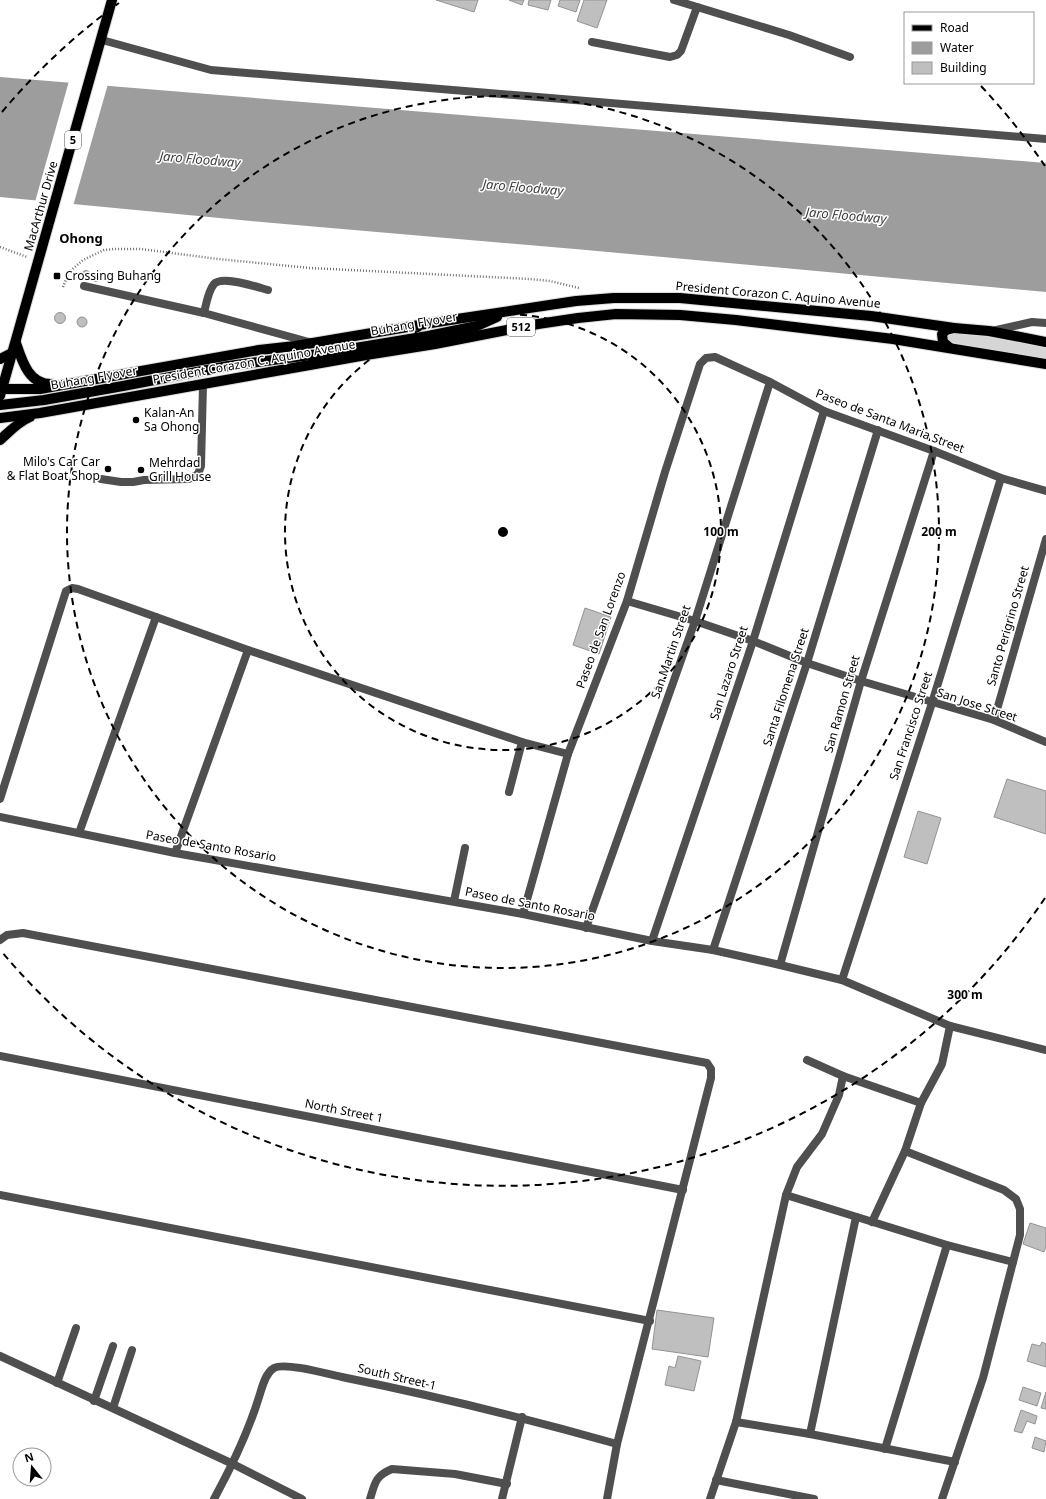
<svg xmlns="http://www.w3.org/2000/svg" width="1046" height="1499" viewBox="0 0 1046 1499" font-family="'Noto Sans',sans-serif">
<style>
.green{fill:#d6d6d6}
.water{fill:#9d9d9d}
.pier{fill:#fff}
.building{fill:#bfbfbf;stroke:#939393}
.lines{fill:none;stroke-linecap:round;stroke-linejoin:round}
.primary-casing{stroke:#dbdbdb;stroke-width:12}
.path{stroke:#717171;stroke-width:2.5;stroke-dasharray:1 2;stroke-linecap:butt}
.lane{stroke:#4f4f4f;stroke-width:8}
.street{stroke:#4f4f4f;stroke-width:8}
.primary{stroke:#000;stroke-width:10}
.ring{fill:none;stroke:#000;stroke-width:2;stroke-dasharray:7 5}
.poi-dot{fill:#000;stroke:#fff;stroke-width:1.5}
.labels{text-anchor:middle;stroke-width:3;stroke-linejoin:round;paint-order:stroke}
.shield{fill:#fff;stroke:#4c4c4c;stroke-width:1}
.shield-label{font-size:11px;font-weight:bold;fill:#000}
.street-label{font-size:12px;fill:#000;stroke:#fff}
.poi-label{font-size:12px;fill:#000;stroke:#fff;text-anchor:start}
.water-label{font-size:13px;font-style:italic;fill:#3e3e3e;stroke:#fff}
.neighbourhood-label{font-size:13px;font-weight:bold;fill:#000;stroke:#fff}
.centre{fill:#000;stroke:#fff;stroke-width:2}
.ring-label{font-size:12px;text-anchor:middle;font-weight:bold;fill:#000;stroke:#fff;stroke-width:3;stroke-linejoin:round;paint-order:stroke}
</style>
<rect width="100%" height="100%" fill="#fff"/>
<path class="green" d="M 954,330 L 1046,347 L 1046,361 L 948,343 L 946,334 Z"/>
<path class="water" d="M 0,77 L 1046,163 L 1046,292 L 575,249 L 273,223 L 0,197 Z"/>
<path class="pier" d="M 69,81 L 108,84 L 73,206 L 35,202 Z"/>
<g class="building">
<path d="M 436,0 L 478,0 L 474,12 Z"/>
<path d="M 509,0 L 524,0 L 522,5 Z"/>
<path d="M 529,0 L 551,0 L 548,10 L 528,5 Z"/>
<path d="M 560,0 L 580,0 L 576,12 L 558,6 Z"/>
<path d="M 584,0 L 607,0 L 597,28 L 577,21 Z"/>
<circle cx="86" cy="274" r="3.5"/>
<circle cx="96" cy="277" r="4.5"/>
<circle cx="60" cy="318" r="5.5"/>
<circle cx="82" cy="322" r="5"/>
<path d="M 585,608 L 611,617 L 599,654 L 573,645 Z"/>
<path d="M 1007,779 L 1046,791 L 1046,834 L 994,817 Z"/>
<path d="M 918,811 L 941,818 L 927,864 L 904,857 Z"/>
<path d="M 1030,1223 L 1046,1228 L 1046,1247 L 1044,1252 L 1023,1244 Z"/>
<path d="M 657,1310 L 714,1318 L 708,1357 L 652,1349 Z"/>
<path d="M 1042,1342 L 1046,1344 L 1046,1367 L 1027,1361 L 1032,1344 L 1040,1346 Z"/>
<path d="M 678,1356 L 701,1361 L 694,1391 L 665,1385 L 669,1366 L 675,1368 Z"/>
<path d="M 1023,1387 L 1041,1393 L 1037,1406 L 1019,1400 Z"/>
<path d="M 1046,1392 L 1046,1409 L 1041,1408 Z"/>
<path d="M 1021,1410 L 1037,1416 L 1035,1424 L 1027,1421 L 1022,1433 L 1014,1431 Z"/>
<path d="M 1035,1437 L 1046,1441 L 1044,1452 L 1032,1448 Z"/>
</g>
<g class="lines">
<defs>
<g id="primary">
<path d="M 16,343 C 22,361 29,385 52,384"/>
<path d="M 949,347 L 943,342 L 942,334 L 946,330 L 954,328"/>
<path d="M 0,359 L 12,353"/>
<path d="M 0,389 L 40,389 L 259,350 L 295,346 L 437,322 L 576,301 L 614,298 L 680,298 L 871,316 L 954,328 L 989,331 L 1046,342"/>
<path d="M 0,396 L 112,0"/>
<path d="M 0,405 L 44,400 L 123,386 L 228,366 L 319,354 L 428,336 L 477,326 L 497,317"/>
<path d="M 0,418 L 40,413 L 366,355 L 435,344 L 538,324 L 578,318 L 616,314 L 680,315 L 736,320 L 893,339 L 1046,364"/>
<path d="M 0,440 C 10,431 18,422 30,417"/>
</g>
</defs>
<use href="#primary" class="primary-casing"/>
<g class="path">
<path d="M 0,247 L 27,257"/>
<path d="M 63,287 L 69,272 L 83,260 L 104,250 L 114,249 L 141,249 L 218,259 L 310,268 L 530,279 L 550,281 L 579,288"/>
</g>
<g class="lane">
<path d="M 84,286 L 204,313"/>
<path d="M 268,290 C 257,287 222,275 214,284 C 208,291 206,305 204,313 L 309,342"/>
<path d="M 101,479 L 121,482 L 133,482 L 144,480 L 189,479 L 198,474 L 201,466 L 203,385"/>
<path d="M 509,792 L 522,742"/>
<path d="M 454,901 L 465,848"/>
</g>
<g class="street">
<path d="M 674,0 L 789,35 L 850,57"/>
<path d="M 102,40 L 211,70 L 1046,139"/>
<path d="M 592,42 L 670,57 L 677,55 L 681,51 L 697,7"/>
<path d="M 992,331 L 1032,322 L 1046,323"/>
<path d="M 627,601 L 695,621 L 753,641 L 807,663 L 861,681 L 994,720 L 1046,742"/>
<path d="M 994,720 L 1046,539"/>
<path d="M 0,799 L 66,591 L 72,588 L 78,589 L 248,650 L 522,742 L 568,754"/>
<path d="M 0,817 L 175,853 L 523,914 L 652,941 L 713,950 L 780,965 L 842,980 L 950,1026 L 1046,1050"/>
<path d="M 79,833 L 156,617"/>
<path d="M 175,853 L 248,650"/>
<path d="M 523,914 L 568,754 L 627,601 L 665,472 L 700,364 L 706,358 L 715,357 L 770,382 L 824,411 L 934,451 L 1001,478 L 1046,491"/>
<path d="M 586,928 L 695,621 L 770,382"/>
<path d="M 0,940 L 7,935 L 23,933 L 707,1063 L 711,1069 L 711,1078 L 617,1444 L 607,1499"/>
<path d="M 652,941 L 753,641 L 824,411"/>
<path d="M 713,950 L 807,663 L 878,430"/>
<path d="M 780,965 L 861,681 L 934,451"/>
<path d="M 842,980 L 932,703 L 1001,478"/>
<path d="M 0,1056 L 683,1190"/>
<path d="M 807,1060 L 843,1076"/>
<path d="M 905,1151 L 1004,1190 L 1016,1199 L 1020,1209 L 1020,1235 L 983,1378 L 942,1499"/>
<path d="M 0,1195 L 650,1321"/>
<path d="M 786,1195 L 947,1245 L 1013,1262"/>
<path d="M 872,1222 L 905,1151 L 921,1103 L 942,1064 L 950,1026"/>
<path d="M 0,1356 L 233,1464 L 302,1499"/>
<path d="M 57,1383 L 76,1328"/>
<path d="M 94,1401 L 113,1346"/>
<path d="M 113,1408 L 132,1350"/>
<path d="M 736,1422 L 810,1434 L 955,1462"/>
<path d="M 810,1434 L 856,1217"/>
<path d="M 885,1449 L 947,1245"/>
<path d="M 716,1480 L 814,1499"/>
<path d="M 214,1499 C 232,1466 248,1433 259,1397 C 262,1388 265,1373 274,1368 C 285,1362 328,1374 342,1377 C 435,1396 526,1418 617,1444"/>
<path d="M 370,1499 C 375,1483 375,1476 392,1469 L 455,1474 L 507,1484"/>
<path d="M 502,1499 L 522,1417"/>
<path d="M 710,1499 L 736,1422 L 786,1195 L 797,1167 L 822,1134 L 839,1095 L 843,1076 L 921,1103"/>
</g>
<use href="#primary" class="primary"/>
</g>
<g class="ring">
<circle cx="503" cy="532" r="218"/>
<circle cx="503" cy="532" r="436"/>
<path d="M1045 898A654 654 0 0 1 2 952M2 112A654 654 0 0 1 119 3M981 86A654 654 0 0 1 1045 166"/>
</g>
<g class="poi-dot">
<rect x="53" y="272" width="8" height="8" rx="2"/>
<circle cx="136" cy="420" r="4"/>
<circle cx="108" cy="469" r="4"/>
<circle cx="141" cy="470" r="4"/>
</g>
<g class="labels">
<g class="shield">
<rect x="65" y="131" width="16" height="18" rx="3"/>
<rect x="507" y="318" width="28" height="18" rx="3"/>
</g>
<g class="shield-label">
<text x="73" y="144">5</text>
<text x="521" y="331">512</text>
</g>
<g class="street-label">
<text transform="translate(41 206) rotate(-74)" y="4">MacArthur Drive</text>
<text transform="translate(778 295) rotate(5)" y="4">President Corazon C. Aquino Avenue</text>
<text transform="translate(414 324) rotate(-10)" y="4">Buhang Flyover</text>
<text transform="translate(254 362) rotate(-10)" y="4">President Corazon C. Aquino Avenue</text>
<text transform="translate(94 378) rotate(-10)" y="4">Buhang Flyover</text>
<text transform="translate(890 421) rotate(21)" y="4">Paseo de Santa Maria Street</text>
<text transform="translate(1008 626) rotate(-74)" y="4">Santo Perigrino Street</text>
<text transform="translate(601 630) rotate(-70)" y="4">Paseo de San Lorenzo</text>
<text transform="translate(671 652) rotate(-71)" y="4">San Martin Street</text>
<text transform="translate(729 673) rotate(-72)" y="4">San Lazaro Street</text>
<text transform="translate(786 687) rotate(-72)" y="4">Santa Filomena Street</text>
<text transform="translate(842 704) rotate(-74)" y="4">San Ramon Street</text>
<text transform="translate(977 705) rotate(18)" y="4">San Jose Street</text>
<text transform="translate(911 726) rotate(-72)" y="4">San Francisco Street</text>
<text transform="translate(211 846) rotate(10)" y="4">Paseo de Santo Rosario</text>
<text transform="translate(530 904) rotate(11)" y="4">Paseo de Santo Rosario</text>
<text transform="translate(344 1111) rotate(11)" y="4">North Street 1</text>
<text transform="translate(397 1377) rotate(13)" y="4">South Street-1</text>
</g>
<g class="poi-label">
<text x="65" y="280">Crossing Buhang</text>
<text x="144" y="417">Kalan-An<tspan x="144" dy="14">Sa Ohong</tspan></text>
<text x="100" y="466" text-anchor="end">Milo's Car Car<tspan x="100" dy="14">&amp; Flat Boat Shop</tspan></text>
<text x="149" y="467">Mehrdad<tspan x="149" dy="14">Grill House</tspan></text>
</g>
<g class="water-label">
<text transform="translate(200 159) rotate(5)" y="5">Jaro Floodway</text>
<text transform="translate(523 187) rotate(5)" y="5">Jaro Floodway</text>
<text transform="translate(846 215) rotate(5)" y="5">Jaro Floodway</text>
</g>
<g class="neighbourhood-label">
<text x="81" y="243">Ohong</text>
</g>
</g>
<circle cx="503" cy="532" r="6" class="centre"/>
<g class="ring-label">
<text x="721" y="536">100 m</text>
<text x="939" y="536">200 m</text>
<text x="965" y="999">300 m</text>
</g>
<rect x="904" y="12" width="130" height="72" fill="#ffffff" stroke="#999999"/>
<rect x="912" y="25" width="20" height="6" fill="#000000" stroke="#999999"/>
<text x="940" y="32" font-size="12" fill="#000000">Road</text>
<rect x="912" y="42" width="20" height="12" fill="#9d9d9d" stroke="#999999"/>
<text x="940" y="52" font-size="12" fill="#000000">Water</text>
<rect x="912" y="62" width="20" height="12" fill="#bfbfbf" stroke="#999999"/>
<text x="940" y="72" font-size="12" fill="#000000">Building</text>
<g transform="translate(32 1467) rotate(343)"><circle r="19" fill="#ffffff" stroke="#999999"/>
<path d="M0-3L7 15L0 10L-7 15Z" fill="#000000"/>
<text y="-6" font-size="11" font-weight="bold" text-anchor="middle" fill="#000000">N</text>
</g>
</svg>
